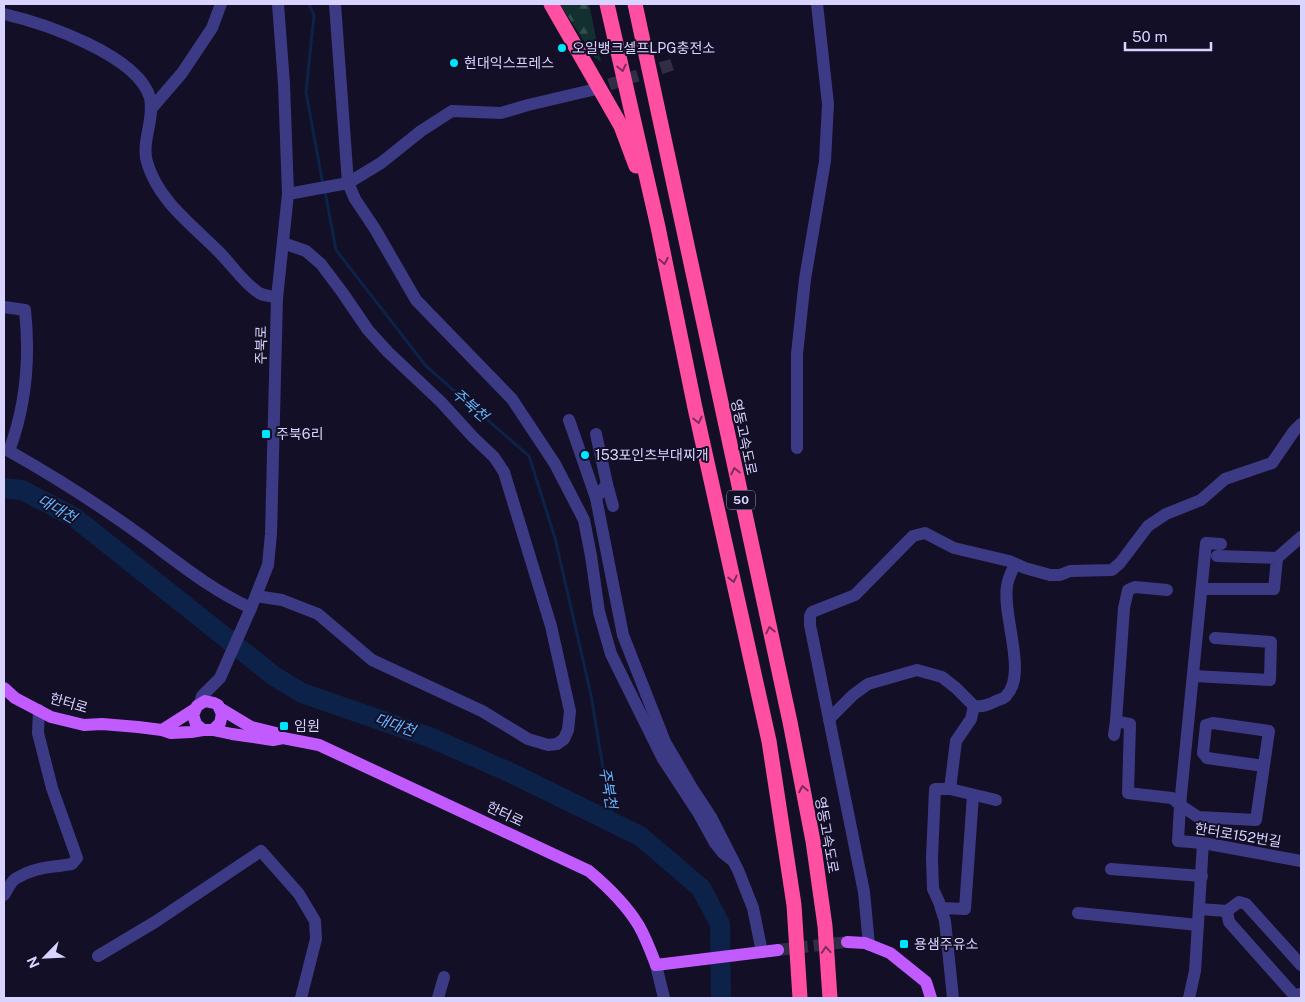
<svg xmlns="http://www.w3.org/2000/svg" width="1305" height="1002" viewBox="0 0 1305 1002" font-family="'Public Sans','Noto Sans KR',sans-serif">
<style>
.forest{fill:url(#forest-firs)}
.lines{fill:none;stroke-linecap:round;stroke-linejoin:round}
.stream{stroke:#0c2248;stroke-width:3}
.river{stroke:#0c2248;stroke-width:20}
.minor-tunnel{stroke:#312d47;stroke-width:12;stroke-dasharray:12 6;stroke-linecap:butt}
.major-tunnel{stroke:#312d47;stroke-width:12;stroke-dasharray:12 6;stroke-linecap:butt}
.minor{stroke:#3d3a85;stroke-width:12}
.major{stroke:#c25bff;stroke-width:12}
.highway{stroke:#ff4fa3;stroke-width:15}
.oneway{stroke:#7d2c5e}
.poi-dot{fill:#00e5ff;stroke:#130f26;stroke-width:2}
.labels{text-anchor:middle;stroke-width:4;stroke-linejoin:round;paint-order:stroke}
.shield{fill:#130f26;stroke:#9e99be;stroke-width:1}
.shield-label{font-size:12px;font-weight:bold;fill:#d9d4ff}
.poi-label{font-size:14px;fill:#d9d4ff;stroke:#130f26;text-anchor:start}
.street-label{font-size:14px;fill:#d9d4ff;stroke:#130f26}
.water-label{font-size:15px;font-style:italic;fill:#62b6ff;stroke:#130f26}
</style>
<defs>
<pattern id="forest-firs" width="22" height="20" patternUnits="userSpaceOnUse" patternTransform="scale(1.25)"><rect width="22" height="20" fill="#12302f"/><path d="M5 1l3.5 6h-7zM16 11l3.5 6h-7z" fill="#344d4e"/></pattern>
</defs>
<rect width="100%" height="100%" fill="#130f26"/>
<path class="forest" d="M 560,4 L 589,4 L 601,62 L 594,57 Z"/>
<g class="lines">
<g class="stream">
<path d="M 309,4 L 314,15 L 306,92 L 323,185"/>
<path d="M 325,191 L 336,250 L 426,366 L 529,456 L 555,538 L 591,695 L 603,768 L 614,823"/>
</g>
<path class="river" d="M 4,488 L 22,490 L 74,517 L 274,676 L 302,693 L 429,737 L 509,772 L 640,836 L 701,888 L 720,924 L 721,998"/>
<path class="minor-tunnel" d="M 592,90 L 674,64"/>
<path class="major-tunnel" d="M 778,950 L 847,942"/>
<g class="minor">
<path d="M 335,4 L 348,183 L 355,199 L 375,229 L 416,300 L 512,399 L 555,464 L 584,520 L 591,556 L 599,612 L 611,654 L 663,759 L 699,814 L 715,843 L 723,853 L 732,860"/>
<path d="M 4,14 C 43,23 138,55 150,98 C 155,119 141,142 147,162 C 158,200 190,223 217,250 C 231,263 242,282 259,293 C 264,296 272,296 277,298"/>
<path d="M 151,109 L 182,73 L 212,28 L 221,4"/>
<path d="M 288,194 L 348,183 L 381,163 L 421,131 L 452,111 L 501,113 L 528,105 L 592,90"/>
<path d="M 4,307 L 25,310 C 30,357 26,406 9,451 C 57,478 102,507 146,539 C 181,565 212,590 251,608"/>
<path d="M 569,420 L 596,498 L 623,635 L 665,742 L 692,788 L 711,817 L 738,870 L 753,908 L 762,952"/>
<path d="M 797,448 L 797,354 L 805,279 L 825,161 L 828,104 L 817,4"/>
<path d="M 607,484 L 613,506"/>
<path d="M 596,498 L 607,484 L 596,434"/>
<path d="M 1221,544 L 1206,543 L 1180,805 L 1178,841 L 1203,843 L 1301,861"/>
<path d="M 1277,558 L 1301,537"/>
<path d="M 1202,589 L 1274,589 L 1277,558 L 1217,556"/>
<path d="M 256,596 L 282,600 L 318,614 L 372,660 L 482,711 L 528,739 L 548,745 L 557,744 L 564,739 L 568,730 L 570,711 L 551,626 L 504,472 L 494,457 L 473,437 L 441,402 L 388,352 L 368,330 L 342,292 L 321,264 L 306,251 L 283,243"/>
<path d="M 1193,676 L 1270,680 L 1271,642 L 1215,638"/>
<path d="M 200,703 L 202,696 L 220,678 L 251,608 L 268,565 L 271,534 L 277,298 L 288,194 L 284,84 L 278,4"/>
<path d="M 829,719 L 853,695 L 868,684 L 917,670 L 942,677 L 956,688 L 974,706"/>
<path d="M 1116,721 L 1124,608 L 1128,590 L 1135,587 L 1167,590"/>
<path d="M 1114,735 L 1116,721 L 1130,724 L 1128,793 L 1172,798 L 1180,805 L 1198,817 L 1256,820 L 1269,731 L 1213,723 L 1206,725 L 1203,753 L 1207,758 L 1264,766"/>
<path d="M 950,789 L 996,800"/>
<path d="M 1111,869 L 1202,876"/>
<path d="M 4,895 C 7,890 11,882 15,879 C 36,866 50,868 72,864 L 77,858 L 52,788 L 38,733 L 39,710"/>
<path d="M 941,908 L 965,909 L 973,795"/>
<path d="M 1199,909 L 1227,911 L 1239,902 L 1246,904 L 1301,965"/>
<path d="M 1227,911 L 1229,922 L 1294,995 L 1301,994"/>
<path d="M 1078,913 L 1198,925"/>
<path d="M 869,945 L 864,892 L 810,625 L 810,616 L 812,612 L 855,595 L 913,536 L 925,533 L 954,548 L 1009,561 L 1025,568 L 1050,575 L 1060,575 L 1070,571 L 1112,570 L 1120,563 L 1148,526 L 1166,514 L 1201,500 L 1225,479 L 1272,463 L 1294,431 L 1301,424"/>
<path d="M 98,956 L 155,922 L 261,851 L 299,894 L 315,921 L 316,939 L 301,998"/>
<path d="M 656,965 L 664,998"/>
<path d="M 438,998 L 444,977"/>
<path d="M 953,998 L 945,921 L 939,902 L 933,889 L 932,858 L 935,789 L 950,789 L 956,741 L 971,719 L 974,706 C 983,707 988,705 996,701 C 1000,699 1004,699 1006,696 C 1028,674 1002,616 1007,586 C 1008,578 1012,571 1015,564"/>
<path d="M 1189,998 L 1195,971 L 1203,843"/>
</g>
<g class="major">
<path d="M 4,688 L 15,698 L 51,717 L 84,725 L 102,724 L 138,727 L 162,730 L 171,733 L 191,732 L 203,730"/>
<path d="M 221,709 L 251,727 L 276,733"/>
<path d="M 162,730 L 195,709"/>
<path d="M 213,730 L 220,723 L 222,714 L 218,705 L 214,703 L 205,701 L 197,706 L 193,715 L 196,724 L 203,730 L 213,730 L 232,734 L 273,740 L 283,738 L 319,745 L 589,871 C 608,887 626,904 639,926 C 646,938 651,952 656,965 L 778,950"/>
<path d="M 847,942 L 865,943 L 890,953 L 926,982 L 931,998"/>
</g>
<g class="highway">
<path d="M 551,4 L 621,126 L 636,166"/>
<path d="M 607,4 L 658,227 L 695,408 L 769,741 L 794,905 L 800,998"/>
<path d="M 635,4 L 790,722 L 813,841 L 825,926 L 830,998"/>
</g>
</g>
<defs><path id="oneway-chevron" d="M-2-3.5L2.5 0L-2 3.5" fill="none" stroke-width="1.6" stroke-linecap="round" stroke-linejoin="round" transform="scale(1.25)"/></defs>
<g class="oneway">
<use href="#oneway-chevron" transform="translate(622 68) rotate(77)"/>
<use href="#oneway-chevron" transform="translate(664 261) rotate(79)"/>
<use href="#oneway-chevron" transform="translate(698 420) rotate(77)"/>
<use href="#oneway-chevron" transform="translate(735 471) rotate(-102)"/>
<use href="#oneway-chevron" transform="translate(733 579) rotate(77)"/>
<use href="#oneway-chevron" transform="translate(770 630) rotate(-102)"/>
<use href="#oneway-chevron" transform="translate(803 789) rotate(-101)"/>
<use href="#oneway-chevron" transform="translate(826 950) rotate(-94)"/>
</g>
<g class="poi-dot">
<circle cx="562" cy="48" r="5"/>
<circle cx="454" cy="63" r="5"/>
<rect x="261" y="429" width="10" height="10" rx="2.5"/>
<circle cx="585" cy="455" r="5"/>
<rect x="279" y="721" width="10" height="10" rx="2.5"/>
<rect x="899" y="939" width="10" height="10" rx="2.5"/>
</g>
<g class="labels">
<rect class="shield" x="727" y="490.5" width="28" height="19" rx="4"/>
<g class="shield-label">
<text x="741" y="504">50</text>
</g>
<g class="poi-label">
<text x="572" y="53">오일뱅크셀프LPG충전소</text>
<text x="464" y="68">현대익스프레스</text>
<text x="276" y="439">주북6리</text>
<text x="595" y="460">153포인츠부대찌개</text>
<text x="294" y="731">임원</text>
<text x="914" y="949">용샘주유소</text>
</g>
<g class="street-label">
<text transform="translate(261 345) rotate(-89)" y="5">주북로</text>
<text transform="translate(744 437) rotate(78)" y="5">영동고속도로</text>
<text transform="translate(69 703) rotate(16)" y="5">한터로</text>
<text transform="translate(505 814) rotate(25)" y="5">한터로</text>
<text transform="translate(827 835) rotate(80)" y="5">영동고속도로</text>
<text transform="translate(1238 835) rotate(9)" y="5">한터로152번길</text>
</g>
<g class="water-label">
<text transform="translate(470 405) rotate(41)" y="5">주북천</text>
<text transform="translate(57 509) rotate(30)" y="5">대대천</text>
<text transform="translate(395 725) rotate(19)" y="5">대대천</text>
<text transform="translate(608 788) rotate(80)" y="5">주북천</text>
</g>
</g>
<rect width="1305" height="1002" fill="none" stroke="#d9d4ff" stroke-width="10"/>
<g transform="translate(45 957) rotate(246)" stroke="#130f26" stroke-width="4" paint-order="stroke">
<path d="M0-4L9 19L0 12L-9 19Z" fill="#d9d4ff"/>
<text y="-8" font-size="14" font-weight="bold" text-anchor="middle" fill="#d9d4ff">N</text>
</g>
<path d="M1125 42v8h86v-8" fill="none" stroke="#d9d4ff" stroke-width="2.5"/>
<text x="1132" y="42" font-size="15" fill="#d9d4ff" stroke="#130f26" stroke-width="4" paint-order="stroke">50 m</text>
</svg>
